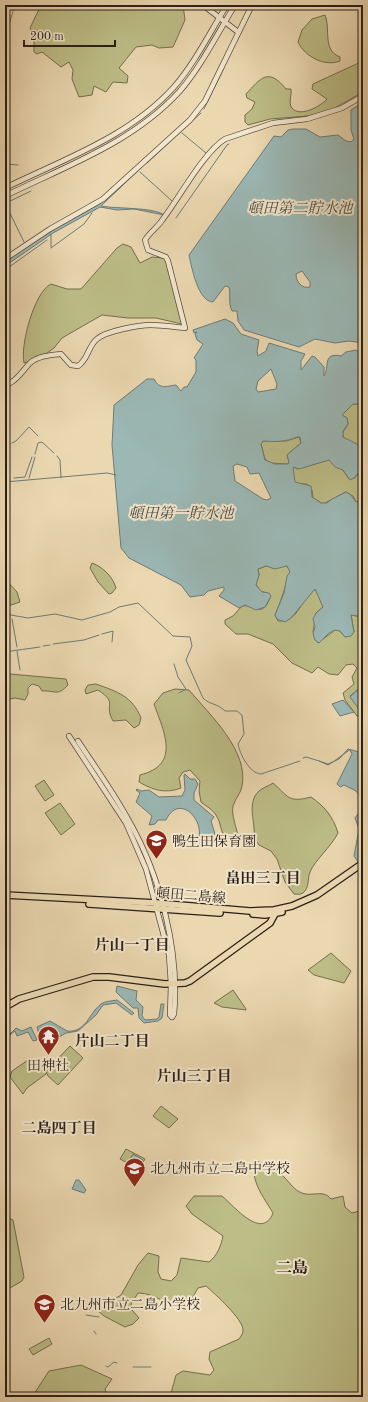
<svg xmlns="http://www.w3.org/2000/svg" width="368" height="1402" viewBox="0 0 368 1402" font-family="'Old Standard TT','Noto Serif JP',serif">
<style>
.green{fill:#bdbd87;stroke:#746e50}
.water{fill:#9bb8b5;stroke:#6e7b76;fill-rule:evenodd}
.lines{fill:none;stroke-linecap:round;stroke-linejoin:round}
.stream{stroke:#6e7b76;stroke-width:1}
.minor-casing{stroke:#5a4d3e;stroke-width:6}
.major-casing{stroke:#2a1f18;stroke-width:8}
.minor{stroke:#f2e6cc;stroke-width:4.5}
.major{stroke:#ebd8b1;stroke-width:5.5}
.labels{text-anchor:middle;stroke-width:4;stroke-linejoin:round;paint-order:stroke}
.poi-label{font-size:14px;fill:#2a1f18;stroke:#f2e6cc;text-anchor:start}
.street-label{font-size:14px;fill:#2a1f18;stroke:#f2e6cc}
.water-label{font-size:15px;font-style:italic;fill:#4c4d47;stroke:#f2e6cc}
.neighbourhood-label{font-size:15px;font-weight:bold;fill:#2a1f18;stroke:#f2e6cc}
.quarter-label{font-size:16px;font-weight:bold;fill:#2a1f18;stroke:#f2e6cc}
</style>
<rect width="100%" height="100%" fill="#ebd8b1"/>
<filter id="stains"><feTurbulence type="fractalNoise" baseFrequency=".005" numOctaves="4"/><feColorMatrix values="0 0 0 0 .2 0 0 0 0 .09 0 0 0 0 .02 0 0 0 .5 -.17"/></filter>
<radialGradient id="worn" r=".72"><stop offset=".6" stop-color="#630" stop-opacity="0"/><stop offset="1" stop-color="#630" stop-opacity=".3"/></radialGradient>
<g class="green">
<path d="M 41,5 L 142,5 L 144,9 L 149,5 L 183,5 L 185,20 L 173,47 L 159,48 L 152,45 L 136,47 L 119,68 L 128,76 L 127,83 L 113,82 L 106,92 L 94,86 L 92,95 L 79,97 L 72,79 L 73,70 L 69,62 L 61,67 L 42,52 L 37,54 L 34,52 L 34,36 L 30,28 Z"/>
<path d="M 325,15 C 331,30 322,50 340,57 L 340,61 C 325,67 305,57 298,42 L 302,30 L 312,19 Z"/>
<path d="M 363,61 L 363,92 L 331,110 L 308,116 L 270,119 L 248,125 L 245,122 L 245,115 L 252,109 L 255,102 L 247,98 L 246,94 C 261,78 268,67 286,89 L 291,89 C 292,95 288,103 292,108 C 300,118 321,106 327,99 L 312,89 L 313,84 Z"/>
<path d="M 123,244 L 131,247 L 140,263 L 152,257 L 164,258 L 167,260 L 182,324 L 156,318 L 128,318 L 102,315 L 62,338 L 54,348 L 40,358 L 24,363 C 20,346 34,292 51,284 L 67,289 L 81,289 L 117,248 Z"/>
<path d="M 353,404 L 359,404 L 363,408 L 363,447 C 358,445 340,440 343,432 C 344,430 347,427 348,424 L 347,418 L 342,415 Z"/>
<path d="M 299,437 L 301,443 L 287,455 L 289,462 L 288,464 L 270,463 L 265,459 L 261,444 L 263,441 L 286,441 Z"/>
<path d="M 329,460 L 343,470 L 349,479 L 355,478 L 360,470 L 363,469 L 363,500 L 356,502 L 353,496 L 346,492 L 323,504 L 313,498 L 312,490 L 307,484 L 296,484 L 293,480 L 293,466 L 297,469 Z"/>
<path d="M 92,563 C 103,567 113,577 116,588 L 112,593 L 109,594 L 98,582 L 90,568 Z"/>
<path d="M 266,566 L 287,566 L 290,571 C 286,585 281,601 275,615 L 278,621 C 299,624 301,596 316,589 L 323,607 L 316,613 L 313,632 L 318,643 L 335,630 L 340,631 L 345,637 L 354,632 L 351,615 L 363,617 L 363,685 L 350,696 L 360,708 L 363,706 L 363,717 L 357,716 L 345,700 L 343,693 L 354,684 L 352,677 L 357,668 L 353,664 L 346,665 L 338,675 L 329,674 L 318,667 L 312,673 L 292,663 L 273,644 L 248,634 L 236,634 L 225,624 L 225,620 L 233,616 L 242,606 C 255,604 262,619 270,598 L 267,593 L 260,591 L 256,584 L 259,575 L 258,569 Z"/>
<path d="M 5,579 L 17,592 L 20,602 L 5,607 Z"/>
<path d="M 10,674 L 66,679 L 68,685 C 57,697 55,690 42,691 L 39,686 L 32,684 L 28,688 L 28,694 L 25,700 L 15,698 L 10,699 L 8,703 L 9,711 L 5,713 L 5,684 L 9,681 L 7,677 Z"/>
<path d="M 96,684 C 118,692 132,696 141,718 L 139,725 L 134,728 L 126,720 L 113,721 C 103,703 119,704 98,690 L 86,694 L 85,690 L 88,685 Z"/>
<path d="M 175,689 L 189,690 C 210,715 249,751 242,786 C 241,793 235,799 233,806 C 231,814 237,830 239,839 C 217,840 224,827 216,815 C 213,810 206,806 201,802 L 199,791 L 200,781 L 190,770 L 183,772 L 179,778 L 181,788 C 165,794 153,790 139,782 L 140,775 C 181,765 164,732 154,704 L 163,693 Z"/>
<path d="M 44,780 L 54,795 L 45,801 L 35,786 Z"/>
<path d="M 273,783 C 289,797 288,803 311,797 C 324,806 333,816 338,833 C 331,847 315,860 310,872 C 307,879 310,887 303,893 C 300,895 297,894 294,894 L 285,882 L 277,859 L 271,851 L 259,845 L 254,838 C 256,823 246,803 259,791 C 262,788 269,786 273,783 Z"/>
<path d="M 60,803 L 75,824 L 61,835 L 45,813 Z"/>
<path d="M 331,953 L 351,971 L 344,983 L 314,975 L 308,970 Z"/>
<path d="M 233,990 L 246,1009 L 246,1010 L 222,1007 L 214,1003 Z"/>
<path d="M 70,1046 L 83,1058 L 58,1085 L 48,1076 L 46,1071 Z"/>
<path d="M 31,1058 L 46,1071 L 46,1074 L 27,1088 L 23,1094 L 10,1077 L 12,1071 Z"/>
<path d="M 161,1106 L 178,1119 L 169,1128 L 153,1116 Z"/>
<path d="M 126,1149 L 145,1159 L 139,1169 L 120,1159 Z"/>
<path d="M 255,1161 C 267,1163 276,1170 284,1177 C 290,1183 294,1190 302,1193 C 313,1197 323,1189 331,1199 L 343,1196 L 345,1207 L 352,1213 L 363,1210 L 363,1397 L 170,1397 L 176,1375 L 183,1371 L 210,1375 L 214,1370 L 209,1359 L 210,1352 L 239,1339 C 241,1336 243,1334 243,1330 C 243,1319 215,1294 206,1286 L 198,1288 L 186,1309 C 168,1307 156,1293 138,1293 L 131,1304 L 132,1310 L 139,1318 L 133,1324 L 125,1327 L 104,1316 L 97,1310 L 121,1295 L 138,1265 L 148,1253 L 159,1256 L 158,1272 L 161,1279 L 171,1281 L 177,1275 L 181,1258 L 209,1262 C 217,1256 221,1246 223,1236 L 192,1214 L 186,1206 L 194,1196 L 222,1196 C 234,1206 262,1241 273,1213 C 263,1196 250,1181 255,1161 Z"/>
<path d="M 5,1216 L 13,1220 L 24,1277 L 22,1281 L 5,1291 Z"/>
<path d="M 49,1338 L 52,1344 L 33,1355 L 29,1349 Z"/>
<path d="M 81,1365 L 112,1379 L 105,1389 L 108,1397 L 32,1397 L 49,1371 Z"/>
</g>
<g class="water">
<path d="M 363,102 L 363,343 L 349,341 L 335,343 L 315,339 L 299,347 L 244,330 L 238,321 L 237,311 L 232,311 C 228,303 231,295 229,287 L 225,286 L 213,302 C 198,301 192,269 189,255 L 274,136 L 281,137 L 288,130 L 293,129 L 306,129 L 320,137 L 338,135 L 346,141 L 351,142 L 354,139 L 351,130 L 351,110 ZM 302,271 L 310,282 L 310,287 C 302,289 296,282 296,274 Z"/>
<path d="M 146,163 L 101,206 C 116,209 154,207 164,215 L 134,209 L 117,210 L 100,207 L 53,233 L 5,266 L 5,262 L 39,238 L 100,204 Z"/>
<path d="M 225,319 L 233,323 L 241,334 L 259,340 L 257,351 L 258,356 L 266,351 L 269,343 L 305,354 L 301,361 L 301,370 L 312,356 L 315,357 L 324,367 L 324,376 C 330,367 322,352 341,356 L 346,352 L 356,350 L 363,358 L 363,408 L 359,404 L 353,404 L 342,415 L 347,418 L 348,424 L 343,431 L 343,437 L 363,447 L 363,469 C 357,471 357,478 350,480 L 343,470 L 335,467 L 329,460 L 299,469 L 293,467 L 295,482 L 311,486 L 312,497 L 321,503 L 327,503 L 332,499 L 346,492 L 351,495 L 356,502 L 363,500 L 363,617 L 351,615 L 354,632 L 351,636 L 345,637 L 340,631 L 335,630 L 329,633 L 319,643 L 315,640 L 313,634 L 315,627 L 313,619 L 316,613 L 323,607 L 315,589 L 291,618 L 285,622 L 277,619 L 275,615 L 284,593 L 287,576 L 290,572 L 287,566 L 275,569 L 266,566 L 258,569 L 259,575 L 256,585 L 262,592 L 269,593 L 271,596 L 265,607 L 256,610 L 245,605 L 239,608 L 219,596 L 224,590 L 224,587 L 208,591 L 204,595 L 190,597 L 181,585 L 129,558 L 121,548 L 112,445 L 114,405 L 147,379 L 154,379 C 160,390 166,386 176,385 L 181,391 L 184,387 L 187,387 L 196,372 L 196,360 L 194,358 L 203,344 L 197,340 L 195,334 L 197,332 L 194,333 L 193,330 ZM 271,369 L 277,384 L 276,389 L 258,392 L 256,389 L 258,381 ZM 297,437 L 300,437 L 301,443 L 287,455 L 289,462 L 288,464 L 275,464 L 265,460 L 261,444 L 263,441 C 274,442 286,442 297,437 ZM 237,464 L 247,467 L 250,474 L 259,473 L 271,498 L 267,500 L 263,499 L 235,481 L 233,466 Z"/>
<path d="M 363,685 L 363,706 L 359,709 L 350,697 Z"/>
<path d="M 343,700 L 354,712 L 340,716 L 332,704 Z"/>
<path d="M 348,749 L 363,753 L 363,801 L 356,791 L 344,785 L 340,787 L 337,784 L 352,754 L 350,750 C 347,751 334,762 328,765 L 319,761 L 328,764 L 339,759 Z"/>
<path d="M 185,774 L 190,779 L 195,779 L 198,784 L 194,793 L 194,800 L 214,817 L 211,821 L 215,834 C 209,843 203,845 192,846 L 191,844 L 199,837 C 203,817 178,794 166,820 L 158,820 L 155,824 L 149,825 L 152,816 L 136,802 L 140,793 L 136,790 L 137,789 L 141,791 L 149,790 L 159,797 L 182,796 L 185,790 L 184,775 Z"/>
<path d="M 360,811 L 363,813 L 363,859 L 358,862 L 354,856 L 359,829 L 355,818 Z"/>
<path d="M 117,986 L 137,991 L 136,1000 L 143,1007 L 142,1016 L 145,1020 L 157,1019 L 159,1017 L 161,1004 L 164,1004 L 162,1018 L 158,1021 L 144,1023 L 139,1018 L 138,1008 L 133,1008 L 116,992 Z"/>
<path d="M 117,1000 L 134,1013 L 132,1015 L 116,1003 L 103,1005 L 96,1015 L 78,1031 L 66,1033 L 59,1037 L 49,1034 L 42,1039 L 40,1038 L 37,1027 L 50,1021 L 67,1031 C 86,1033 89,1013 101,1004 C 105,1001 112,1001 117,1000 Z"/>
<path d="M 31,1027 L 37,1040 L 33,1041 L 28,1032 L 17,1036 L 15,1031 L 5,1039 L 16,1028 L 22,1031 Z"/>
<path d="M 133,1154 L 143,1160 L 140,1165 L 130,1159 Z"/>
<path d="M 76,1180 L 79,1180 L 86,1190 L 84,1193 L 72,1189 Z"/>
</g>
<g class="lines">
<g class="stream">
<path d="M 243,28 L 255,5"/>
<path d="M 204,109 L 224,68"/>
<path d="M 182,133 L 206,153"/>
<path d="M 147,163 L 201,113"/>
<path d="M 5,164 L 18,165"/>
<path d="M 140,172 L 172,201"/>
<path d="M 5,203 L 24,242"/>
<path d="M 6,203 L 31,191"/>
<path d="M 176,218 L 227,145 L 229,144"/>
<path d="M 51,247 L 51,234"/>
<path d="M 51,248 L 84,224 L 92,213"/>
<path d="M 5,270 L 47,240"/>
<path d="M 12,443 L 16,441 L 29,427 L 38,436"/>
<path d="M 35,454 L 38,443 L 42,442 L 54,453"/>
<path d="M 57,456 L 60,460 L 61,478"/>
<path d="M 14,478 L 25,477 L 32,457"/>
<path d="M 29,478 L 35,457"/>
<path d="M 5,482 L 107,473 L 116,475"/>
<path d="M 5,614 L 28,618 L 55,614 L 82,620 L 110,612 L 119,607 L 138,603 L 173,636 L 190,637 L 192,646 L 186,660 L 203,698 C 210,705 217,703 225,711 L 237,711 L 242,715 L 244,734 L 238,744 C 240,754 249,773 261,774 L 300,761"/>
<path d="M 12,619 L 17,647"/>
<path d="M 102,634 L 113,631 L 112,642"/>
<path d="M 53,644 L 84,640 L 99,635"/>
<path d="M 43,646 L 50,645"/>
<path d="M 11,651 L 40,647"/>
<path d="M 17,651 L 20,670"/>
<path d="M 5,652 L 9,651"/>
<path d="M 174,664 L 178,677 L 186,689 L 179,693"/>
<path d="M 303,758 L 306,757 L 319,761"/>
<path d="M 86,1315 L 99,1317"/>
<path d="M 94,1331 L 96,1334"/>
<path d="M 106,1366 L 108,1367 L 114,1362 L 117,1363"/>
<path d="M 133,1367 L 151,1367"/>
</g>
<defs>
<g id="minor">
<path d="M 203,5 L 238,32"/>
<path d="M 5,29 L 12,5"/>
<path d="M 5,188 C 64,159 129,137 174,87 C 195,63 210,32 227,5"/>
<path d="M 5,196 C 66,166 132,143 179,92 C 201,67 217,34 235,5"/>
<path d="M 5,259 L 50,229 L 103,199 L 190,120 L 205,101 L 252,5"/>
<path d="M 10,383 C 19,378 23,370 30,363 C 38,356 51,355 61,354 L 71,365 L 78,366 C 88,360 88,346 97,339 C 106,331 139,325 151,325 C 162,325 174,327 185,328 L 168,261 L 166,257 L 148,250 L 145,240 C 150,232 158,227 163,219 C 179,198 204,152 225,139 L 273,123 L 307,119 L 342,108 L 363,96"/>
<path d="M 69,736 L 126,823 L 146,869 L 169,955 L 171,984 L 170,1015 L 172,1017"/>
<path d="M 78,741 C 95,767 114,793 129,821 C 160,875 180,952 174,1014 L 172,1017"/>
</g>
<g id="major">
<path d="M 5,895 L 156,903 L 250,911 L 274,910 L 292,906 L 317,895 L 363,863"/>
<path d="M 89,904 L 220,913"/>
<path d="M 253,914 L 265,915 L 282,912"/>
<path d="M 5,1007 L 19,999 L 93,977 L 109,977 L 165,984 L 185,983 L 190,981 L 270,923 L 275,914"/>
</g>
</defs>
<use href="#minor" class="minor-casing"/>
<use href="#major" class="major-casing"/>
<use href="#minor" class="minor"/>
<use href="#major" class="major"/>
</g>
<defs>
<symbol id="school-pin" viewBox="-11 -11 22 30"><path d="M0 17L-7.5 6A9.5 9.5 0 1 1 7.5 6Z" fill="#8f2418" stroke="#f2e6cc"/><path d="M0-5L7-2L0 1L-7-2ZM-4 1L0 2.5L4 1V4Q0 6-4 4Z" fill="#fff"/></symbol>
<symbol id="temple-pin" viewBox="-11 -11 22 30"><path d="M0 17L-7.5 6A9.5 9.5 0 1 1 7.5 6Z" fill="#8f2418" stroke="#f2e6cc"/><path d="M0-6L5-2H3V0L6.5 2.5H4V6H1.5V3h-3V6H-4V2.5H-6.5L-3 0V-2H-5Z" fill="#fff"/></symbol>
</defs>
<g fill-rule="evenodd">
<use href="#school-pin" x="144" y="828" width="25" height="34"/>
<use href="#temple-pin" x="36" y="1024" width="25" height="34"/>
<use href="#school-pin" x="122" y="1156" width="25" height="34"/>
<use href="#school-pin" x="32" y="1292" width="25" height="34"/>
</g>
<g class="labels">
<g class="poi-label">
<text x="172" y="846">鴨生田保育園</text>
<text x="48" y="1070" text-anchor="middle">田神社</text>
<text x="150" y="1173">北九州市立二島中学校</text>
<text x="60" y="1309">北九州市立二島小学校</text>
</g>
<g class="street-label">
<text transform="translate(191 895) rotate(5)" y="5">頓田二島線</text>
</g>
<g class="water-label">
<text x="300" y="213">頓田第二貯水池</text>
<text x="181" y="518">頓田第一貯水池</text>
</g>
<g class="neighbourhood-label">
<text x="263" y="883">畠田三丁目</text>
<text x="132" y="950">片山一丁目</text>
<text x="112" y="1046">片山二丁目</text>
<text x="194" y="1081">片山三丁目</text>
<text x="59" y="1133">二島四丁目</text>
</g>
<g class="quarter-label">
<text x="292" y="1273">二島</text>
</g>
</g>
<rect width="368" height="1402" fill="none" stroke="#ebd8b1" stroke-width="20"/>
<rect x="6" y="6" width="356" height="1390" fill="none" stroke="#2a1f18" stroke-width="2"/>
<rect x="10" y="10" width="348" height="1382" fill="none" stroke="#2a1f18"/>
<path d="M24 40v6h91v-6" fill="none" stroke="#2a1f18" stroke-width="2"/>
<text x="30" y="40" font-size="12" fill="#2a1f18" stroke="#f2e6cc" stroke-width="3" paint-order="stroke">200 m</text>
<rect width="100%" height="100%" filter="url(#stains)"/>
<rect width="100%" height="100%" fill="url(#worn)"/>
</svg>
